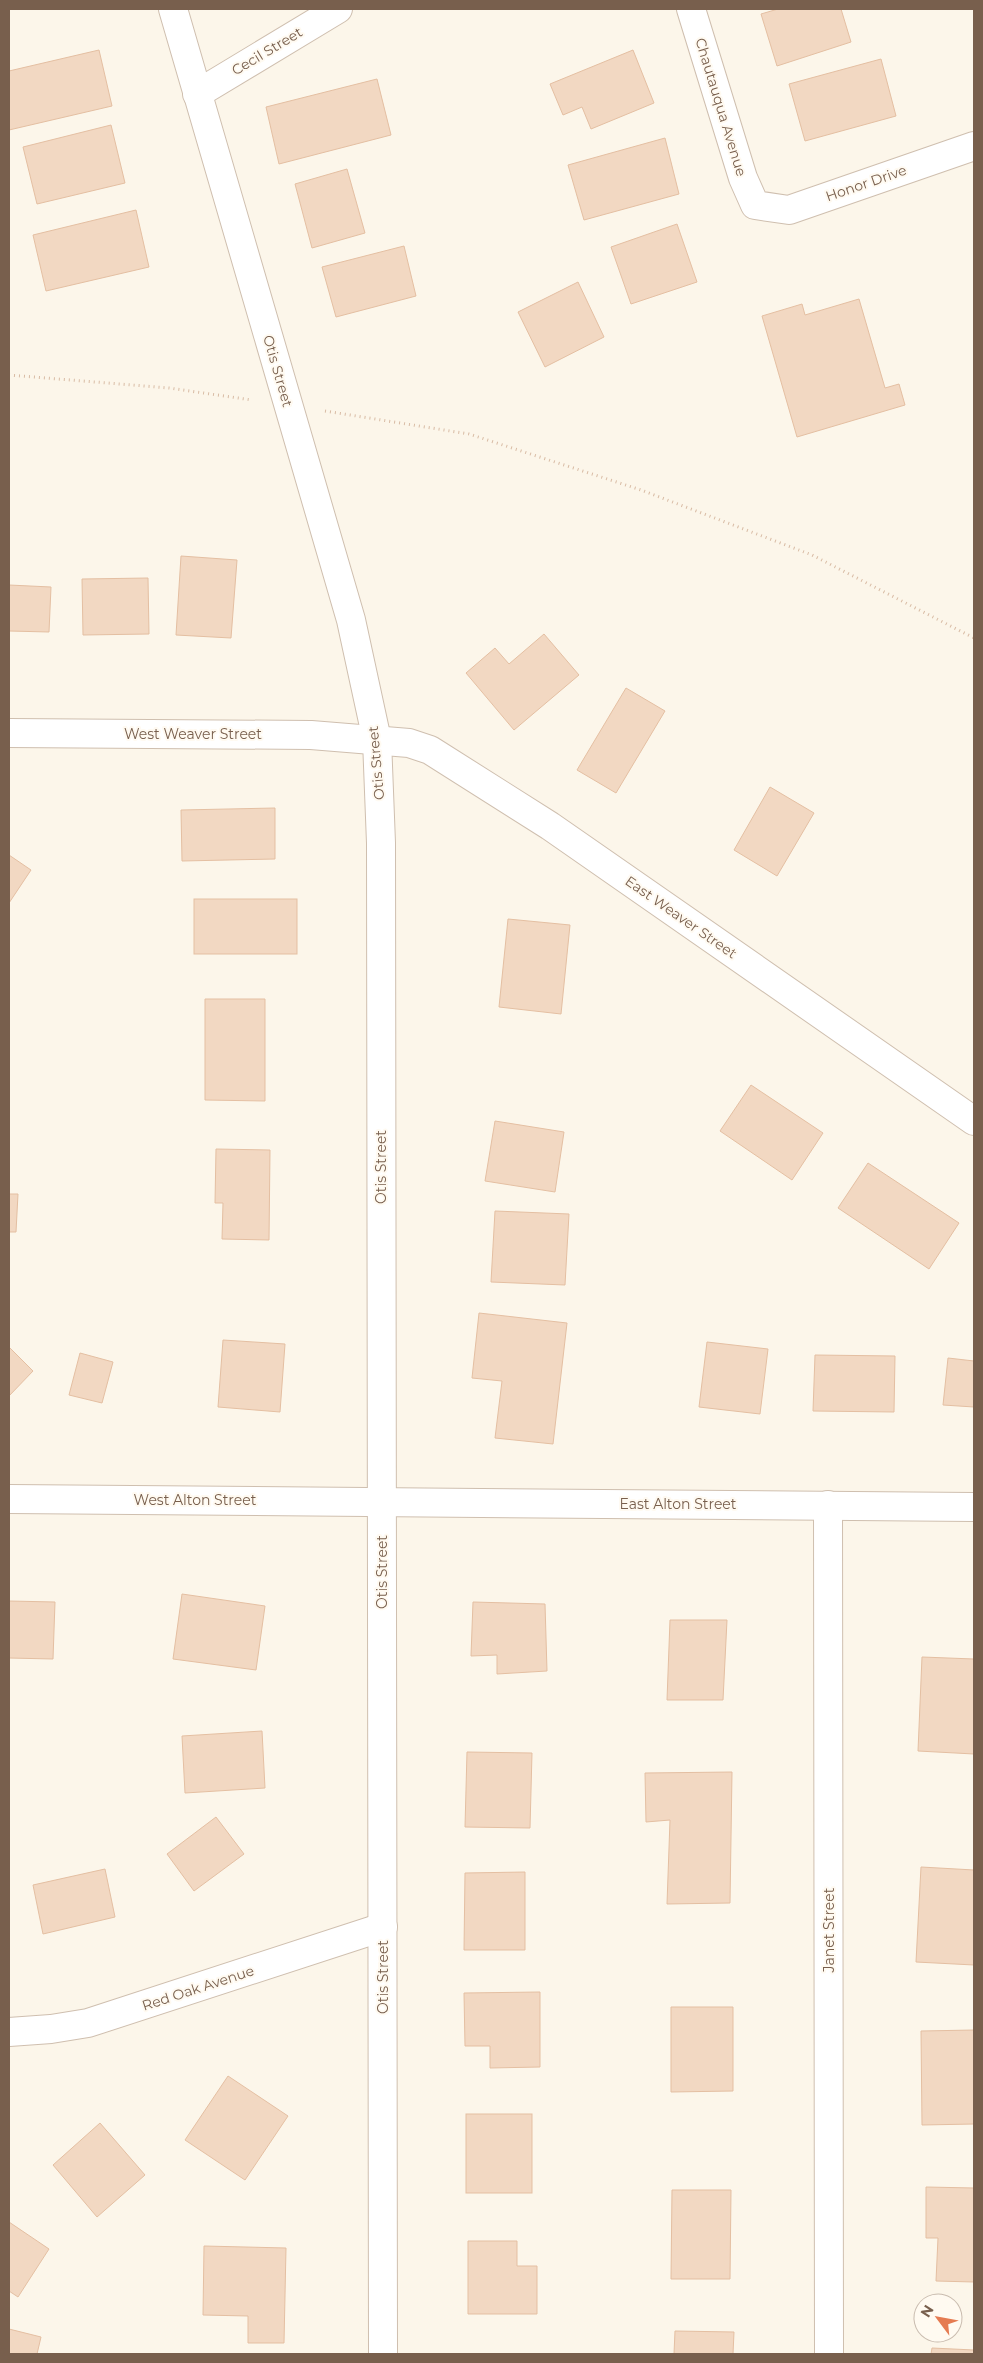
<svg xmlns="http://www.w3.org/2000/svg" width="983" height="2363" viewBox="0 0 983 2363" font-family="Montserrat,sans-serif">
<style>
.building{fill:#f2d8c2;stroke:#e4bfa2}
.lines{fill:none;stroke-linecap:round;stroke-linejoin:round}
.minor-casing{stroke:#cfbfaf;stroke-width:30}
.path{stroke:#d8bba4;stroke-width:3;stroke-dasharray:1 4;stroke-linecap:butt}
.minor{stroke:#fff;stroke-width:28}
.labels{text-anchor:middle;stroke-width:4;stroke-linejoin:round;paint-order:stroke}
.street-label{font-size:14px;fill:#785f4d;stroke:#fffaf1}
</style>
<rect width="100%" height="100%" fill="#fcf6ea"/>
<g class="building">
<path d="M 778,9 L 841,9 L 851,42 L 777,66 L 761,14 Z"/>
<path d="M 99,50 L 112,106 L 9,130 L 9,71 Z"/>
<path d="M 633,50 L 654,103 L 591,129 L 582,107 L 563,115 L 550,84 Z"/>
<path d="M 881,59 L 896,116 L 805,141 L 789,84 Z"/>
<path d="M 377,79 L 391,135 L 279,164 L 266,107 Z"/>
<path d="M 111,125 L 125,183 L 37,204 L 23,147 Z"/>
<path d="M 665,138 L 679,194 L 584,220 L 568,165 Z"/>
<path d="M 347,169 L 365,233 L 312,248 L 295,184 Z"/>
<path d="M 136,210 L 149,267 L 46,291 L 33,235 Z"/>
<path d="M 677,224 L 697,282 L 631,304 L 611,247 Z"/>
<path d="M 404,246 L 416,296 L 336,317 L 322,267 Z"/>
<path d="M 578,282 L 604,337 L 545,367 L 518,312 Z"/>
<path d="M 859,299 L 885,388 L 899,384 L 905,405 L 797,437 L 762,316 L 802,304 L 805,315 Z"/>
<path d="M 181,556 L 237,560 L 231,638 L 176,635 Z"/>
<path d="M 148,578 L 149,634 L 83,635 L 82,579 Z"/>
<path d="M 9,585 L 51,587 L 49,632 L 9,631 Z"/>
<path d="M 544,634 L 579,675 L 514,730 L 466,673 L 495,648 L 509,664 Z"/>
<path d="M 626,688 L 665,711 L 616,793 L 577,770 Z"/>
<path d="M 770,787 L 814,813 L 777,876 L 734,850 Z"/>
<path d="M 275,808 L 275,859 L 182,861 L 181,810 Z"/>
<path d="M 9,855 L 31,870 L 9,903 Z"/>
<rect x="194" y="899" width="103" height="55"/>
<path d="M 508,919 L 570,925 L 561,1014 L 499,1007 Z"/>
<path d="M 205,999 L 265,999 L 265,1101 L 205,1100 Z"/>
<path d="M 751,1085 L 823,1133 L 792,1180 L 720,1131 Z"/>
<path d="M 495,1121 L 564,1132 L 555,1192 L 485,1181 Z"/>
<path d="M 216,1149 L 270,1150 L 269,1240 L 222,1239 L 223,1203 L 215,1203 Z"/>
<path d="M 868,1163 L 959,1223 L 929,1269 L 838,1208 Z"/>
<path d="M 9,1194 L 18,1194 L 16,1232 L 9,1232 Z"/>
<path d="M 495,1211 L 569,1214 L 565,1285 L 491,1282 Z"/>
<path d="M 479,1313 L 567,1323 L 553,1444 L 495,1438 L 502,1381 L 472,1378 Z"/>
<path d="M 223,1340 L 285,1344 L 280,1412 L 218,1407 Z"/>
<path d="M 707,1342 L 768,1349 L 760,1414 L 699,1407 Z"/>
<path d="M 9,1347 L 33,1371 L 9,1396 Z"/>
<path d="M 80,1353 L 113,1362 L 102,1403 L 69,1395 Z"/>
<path d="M 815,1355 L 895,1356 L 894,1412 L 813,1411 Z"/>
<path d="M 948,1358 L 974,1361 L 974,1407 L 943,1405 Z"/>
<path d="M 182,1594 L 265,1606 L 256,1670 L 173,1659 Z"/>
<path d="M 9,1601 L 55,1602 L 53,1659 L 9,1658 Z"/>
<path d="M 473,1602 L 545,1604 L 547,1671 L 497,1674 L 497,1655 L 471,1656 Z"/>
<path d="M 670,1620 L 727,1620 L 723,1700 L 667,1700 Z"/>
<path d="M 922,1657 L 974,1659 L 974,1754 L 918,1751 Z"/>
<path d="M 262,1731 L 265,1788 L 185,1793 L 182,1736 Z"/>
<path d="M 467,1752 L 532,1753 L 530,1828 L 465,1827 Z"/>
<path d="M 732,1772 L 730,1903 L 667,1904 L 670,1820 L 646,1822 L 645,1773 Z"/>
<path d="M 216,1817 L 244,1854 L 194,1891 L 167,1854 Z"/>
<path d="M 921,1867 L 974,1870 L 974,1965 L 916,1962 Z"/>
<path d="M 105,1869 L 115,1917 L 43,1934 L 33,1885 Z"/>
<path d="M 525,1872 L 525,1950 L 464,1950 L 465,1873 Z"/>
<path d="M 540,1992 L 540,2067 L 490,2068 L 490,2046 L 465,2046 L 464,1993 Z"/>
<path d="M 671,2007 L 733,2007 L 733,2091 L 671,2092 Z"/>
<path d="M 974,2030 L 974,2124 L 922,2125 L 921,2031 Z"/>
<path d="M 228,2076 L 288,2116 L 245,2180 L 185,2140 Z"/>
<rect x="466" y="2114" width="66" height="79"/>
<path d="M 100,2123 L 145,2175 L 97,2217 L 53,2165 Z"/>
<path d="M 926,2187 L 974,2188 L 974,2282 L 936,2281 L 938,2238 L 926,2238 Z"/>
<path d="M 672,2190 L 731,2190 L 730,2279 L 671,2279 Z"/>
<path d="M 9,2222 L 49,2249 L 18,2297 L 9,2291 Z"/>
<path d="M 468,2241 L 517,2241 L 517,2266 L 537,2266 L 537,2314 L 468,2314 Z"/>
<path d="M 204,2246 L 286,2248 L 284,2343 L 248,2343 L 248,2316 L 203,2315 Z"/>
<path d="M 9,2329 L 41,2337 L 37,2354 L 9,2354 Z"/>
<path d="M 675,2331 L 734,2332 L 733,2354 L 674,2354 Z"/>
<path d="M 932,2348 L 974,2350 L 974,2354 L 931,2354 Z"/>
</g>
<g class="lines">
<defs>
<g id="minor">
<path d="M 173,9 L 351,620 L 377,740 L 381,843 L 383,2354"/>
<path d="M 691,9 L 743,178 L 755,205 L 789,210 L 974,146"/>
<path d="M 197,94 L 338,9"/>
<path d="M 9,733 L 311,735 L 409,743 L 430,750 L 550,826 L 974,1121"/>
<path d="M 9,1499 L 974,1507"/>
<path d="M 828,1505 L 829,2354"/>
<path d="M 9,2032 L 51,2029 L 88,2023 L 383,1927"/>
</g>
</defs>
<use href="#minor" class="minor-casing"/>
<g class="path">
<path d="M 9,375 L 169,388 L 252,400"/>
<path d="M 325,411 L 469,434 L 641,490 L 812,555 L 974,638"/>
</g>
<use href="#minor" class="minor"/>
</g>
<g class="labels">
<g class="street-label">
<text transform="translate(267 51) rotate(-31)" y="5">Cecil Street</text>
<text transform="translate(721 107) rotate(73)" y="5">Chautauqua Avenue</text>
<text transform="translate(866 183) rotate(-19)" y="5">Honor Drive</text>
<text transform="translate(278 371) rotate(74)" y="5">Otis Street</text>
<text x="193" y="739">West Weaver Street</text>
<text transform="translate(376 763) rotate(-95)" y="5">Otis Street</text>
<text transform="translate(681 917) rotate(35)" y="5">East Weaver Street</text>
<text transform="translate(381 1167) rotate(-90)" y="5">Otis Street</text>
<text x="195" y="1505">West Alton Street</text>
<text x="678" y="1509">East Alton Street</text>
<text transform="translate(382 1572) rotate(-90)" y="5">Otis Street</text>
<text transform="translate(829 1930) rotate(-90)" y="5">Janet Street</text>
<text transform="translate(383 1977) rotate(-90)" y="5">Otis Street</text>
<text transform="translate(198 1988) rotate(-18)" y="5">Red Oak Avenue</text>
</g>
</g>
<rect width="983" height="2363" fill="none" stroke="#785f4d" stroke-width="20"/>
<g transform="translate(938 2318) rotate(302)"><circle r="24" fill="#fffaf1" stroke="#c9bcaf"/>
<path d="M0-4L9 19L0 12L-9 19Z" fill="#e57b51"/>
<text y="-8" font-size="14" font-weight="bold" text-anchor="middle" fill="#785f4d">N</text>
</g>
</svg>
